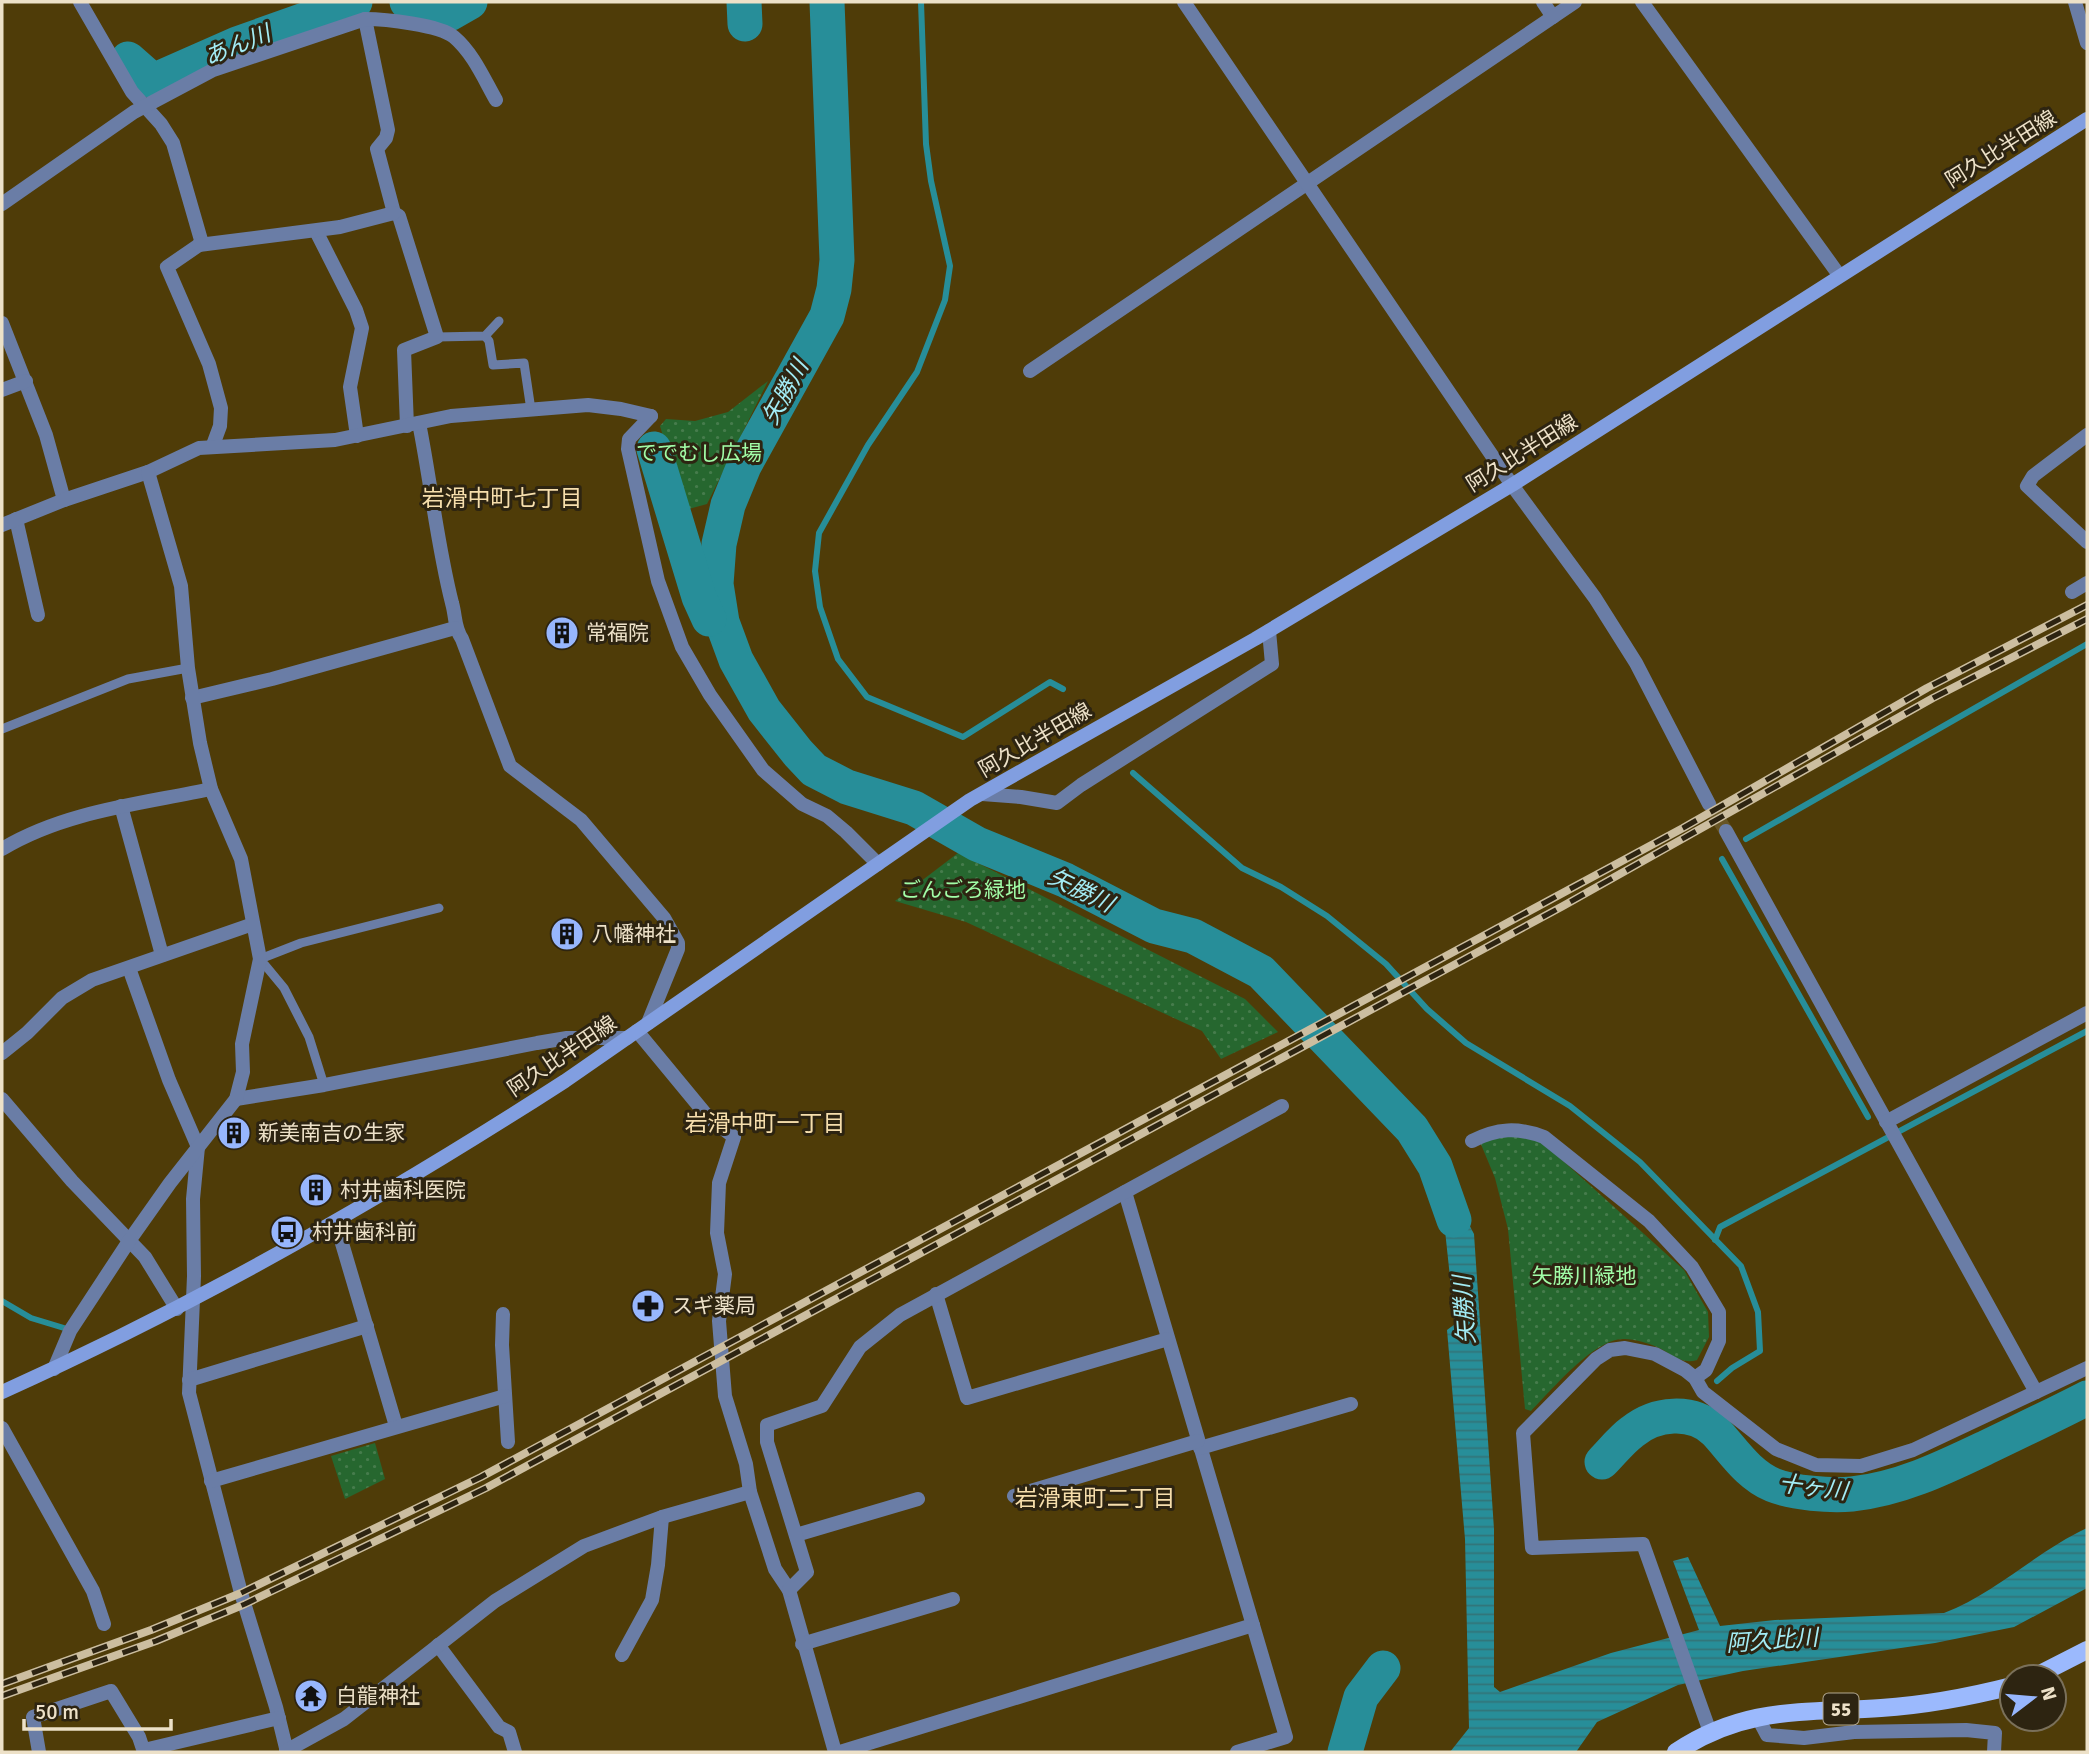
<svg xmlns="http://www.w3.org/2000/svg" width="2089" height="1754" viewBox="0 0 2089 1754" font-family="Signika,'Noto Sans JP',sans-serif">
<style>
.grass{fill:url(#grass-dots)}
.water{fill:url(#water-rules)}
.lines{fill:none;stroke-linecap:round;stroke-linejoin:round}
.stream{stroke:#278e99;stroke-width:6}
.river{stroke:#278e99;stroke-width:35}
.minor-tunnel{stroke:#675525;stroke-width:14;stroke-dasharray:14 7;stroke-linecap:butt}
.service{stroke:#6a7da6;stroke-width:9}
.minor{stroke:#6a7da6;stroke-width:14}
.tertiary{stroke:#6a7da6;stroke-width:14}
.secondary{stroke:#819ee0;stroke-width:14}
.primary{stroke:#9bb9fd;stroke-width:18}
.rail-casing{stroke:#ccbea0;stroke-width:8}
.rail{stroke:#2d2411;stroke-width:5;stroke-dasharray:16;stroke-linecap:butt}
.labels{text-anchor:middle;stroke-width:6;stroke-linejoin:round;paint-order:stroke}
.shield{fill:#2d2411;stroke:#b3a891;stroke-width:2}
.shield-label{font-size:19px;font-weight:bold;fill:#ede1c8}
.street-label{font-size:21px;fill:#ede1c8;stroke:#2d2411}
.park-label{font-size:21px;fill:#a1fda7;stroke:#2d2411}
.poi-label{font-size:21px;fill:#ede1c8;stroke:#2d2411;text-anchor:start}
.water-label{font-size:23px;font-style:italic;fill:#a3ecf5;stroke:#2d2411}
.neighbourhood-label{font-size:23px;fill:#f6deac;stroke:#2d2411}
</style>
<defs>
<pattern id="grass-dots" width="8" height="8" patternUnits="userSpaceOnUse" patternTransform="scale(1.75)"><rect width="8" height="8" fill="#26672f"/><path d="M2 2h.1M6 6h.1" fill="none" stroke="#467c4c" stroke-width="1.8" stroke-linecap="round"/></pattern>
<pattern id="water-rules" width="6" height="5" patternUnits="userSpaceOnUse" patternTransform="scale(1.75)"><rect width="6" height="5" fill="#278e99"/><path d="M0 2.5h6" fill="none" stroke="#327478"/></pattern>
</defs>
<rect width="100%" height="100%" fill="#4f3c08"/>
<g class="grass">
<path d="M 768,381 L 707,504 L 685,510 L 660,426 L 666,419 L 695,421 L 728,412 Z"/>
<path d="M 958,853 L 1245,999 L 1278,1032 L 1221,1059 L 1202,1031 L 966,922 L 895,901 Z"/>
<path d="M 1505,1134 L 1542,1142 L 1684,1270 L 1708,1312 L 1709,1337 L 1697,1360 C 1681,1365 1671,1353 1657,1347 C 1648,1343 1634,1339 1625,1339 C 1595,1337 1551,1391 1531,1411 L 1525,1409 L 1508,1229 L 1495,1178 L 1480,1142 Z"/>
<path d="M 375,1443 L 385,1479 L 345,1499 L 331,1456 Z"/>
</g>
<path class="water" d="M 1438,1165 L 1474,1234 L 1494,1529 L 1494,1687 L 1500,1692 L 1611,1653 L 1699,1630 L 1673,1561 L 1688,1557 L 1720,1626 L 1775,1620 L 1944,1613 C 1996,1593 2037,1551 2087,1528 L 2087,1588 L 2014,1627 L 1935,1643 L 1743,1671 L 1678,1685 L 1597,1722 L 1576,1752 L 1450,1752 L 1469,1728 L 1465,1539 L 1447,1330 L 1455,1324 Z"/>
<g class="lines">
<g class="stream">
<path d="M 744,2 L 745,19 L 750,17"/>
<path d="M 921,2 L 926,144 L 931,181 L 950,266 L 945,300 L 917,372 L 868,445 L 819,533 L 815,571 L 820,607 L 838,659 L 867,697 L 963,737 L 1050,682 L 1063,689"/>
<path d="M 1133,773 L 1242,868 L 1281,887 L 1327,916 L 1386,964 L 1427,1009 L 1466,1043 L 1570,1106 L 1640,1162 L 1741,1266 L 1758,1312 L 1760,1351 L 1732,1368 L 1717,1381"/>
<path d="M 1746,839 L 2087,644"/>
<path d="M 1722,859 L 1868,1117"/>
<path d="M 1715,1240 L 1720,1227 L 2087,1031"/>
<path d="M 2,1301 L 31,1318 L 64,1328"/>
</g>
<g class="river">
<path d="M 407,2 L 449,14 L 470,2"/>
<path d="M 744,2 L 745,24"/>
<path d="M 827,2 L 837,260 L 834,289 L 827,316 L 744,466 L 728,505 L 719,544 L 716,584 L 722,622 L 736,660 L 764,710 L 798,753 L 814,770 L 847,787 L 914,808 L 977,844 L 1065,880 L 1154,926 L 1193,936 L 1261,972 L 1412,1129 L 1435,1166 L 1454,1220"/>
<path d="M 128,59 L 153,81 L 237,44 L 355,2"/>
<path d="M 654,449 L 699,597 L 709,619"/>
<path d="M 1602,1462 C 1612,1452 1621,1440 1632,1432 C 1655,1413 1692,1409 1715,1431 C 1733,1450 1747,1474 1773,1485 C 1793,1493 1830,1496 1852,1494 C 1900,1489 1943,1468 1987,1447 C 2020,1431 2054,1415 2087,1398"/>
<path d="M 1345,1752 L 1361,1697 L 1383,1668"/>
</g>
<path class="minor-tunnel" d="M 1709,804 L 1726,831"/>
<g class="service">
<path d="M 485,336 L 489,341 L 493,365 L 524,363 L 531,410"/>
<path d="M 437,337 L 485,336 L 499,321"/>
<path d="M 2,729 L 128,679 L 188,668"/>
<path d="M 324,1085 L 309,1037 L 284,988 L 260,959 L 301,943 L 439,908"/>
</g>
<g class="minor">
<path d="M 80,2 L 132,92 L 161,124 L 173,143 L 201,240 L 199,245 L 167,267 L 209,364 L 221,408 L 220,426 L 213,445"/>
<path d="M 1543,2 L 1553,17"/>
<path d="M 1642,2 L 1839,275"/>
<path d="M 2075,2 L 2087,43"/>
<path d="M 365,19 L 388,130 L 386,138 L 377,149 L 394,213 L 399,216 L 437,337 L 404,350 L 407,426"/>
<path d="M 2,204 L 134,112 L 213,70 L 365,19 C 385,19 440,25 454,37 C 473,53 484,79 496,100"/>
<path d="M 316,231 L 356,310 L 362,328 L 350,387 L 357,436"/>
<path d="M 199,245 L 340,227 L 394,213"/>
<path d="M 2,323 L 46,435 L 64,500"/>
<path d="M 1030,371 L 1575,2"/>
<path d="M 2,390 L 26,381"/>
<path d="M 651,416 L 629,439 L 628,449 L 658,581 L 682,647 L 710,695 L 763,770 L 802,804 L 827,816 L 846,832 L 878,864"/>
<path d="M 419,423 C 431,483 437,544 452,603 C 456,617 454,627 462,639 L 510,766 L 581,820 L 664,918 L 678,943 L 678,949 L 648,1023"/>
<path d="M 2087,435 L 2033,476 L 2027,486 L 2087,542"/>
<path d="M 1512,485 L 1595,598 L 1636,663 L 1709,804"/>
<path d="M 16,519 L 38,615"/>
<path d="M 2,525 L 64,500 L 148,472 L 199,448 L 335,440 L 451,416 L 588,405 L 621,409 L 651,416"/>
<path d="M 2072,592 L 2087,583"/>
<path d="M 192,698 L 272,679 L 455,628"/>
<path d="M 982,794 L 1021,797 L 1057,803 L 1081,785 L 1272,664 L 1269,631"/>
<path d="M 121,806 L 162,955"/>
<path d="M 1726,831 L 2036,1392"/>
<path d="M 2,849 C 65,811 141,804 211,789"/>
<path d="M 129,968 L 169,1080 L 198,1147 L 193,1199 L 194,1276 L 189,1393 L 241,1593 L 276,1707 L 287,1752"/>
<path d="M 637,1031 L 708,1117 L 734,1137 L 719,1183 L 717,1233 L 725,1274 L 719,1321 L 725,1396 L 746,1464 L 750,1492 L 775,1569 L 789,1590 L 835,1752"/>
<path d="M 2,1053 L 27,1033 L 62,998 L 92,980 L 253,924"/>
<path d="M 2,1099 L 72,1181 L 145,1257 L 177,1309"/>
<path d="M 236,1099 L 324,1085 L 537,1043 L 567,1038 L 627,1038"/>
<path d="M 1472,1141 C 1497,1128 1518,1127 1544,1137 L 1649,1221 L 1692,1267 L 1719,1312 L 1719,1341 L 1706,1370 L 1695,1378"/>
<path d="M 1125,1192 L 1286,1737 L 1237,1752"/>
<path d="M 336,1223 L 396,1426"/>
<path d="M 936,1294 L 967,1398 L 1168,1339"/>
<path d="M 503,1314 L 502,1345 L 508,1442"/>
<path d="M 54,1369 L 70,1331 L 129,1241 L 170,1183 L 236,1099 L 243,1072 L 242,1044 L 260,959 L 241,859 L 211,789 L 200,743 L 188,668 L 181,586 L 148,472"/>
<path d="M 189,1380 L 367,1326"/>
<path d="M 2,1428 L 93,1591 L 104,1624"/>
<path d="M 1200,1448 L 1351,1404"/>
<path d="M 211,1481 L 505,1396"/>
<path d="M 1014,1496 L 1198,1441"/>
<path d="M 796,1535 L 918,1499"/>
<path d="M 789,1590 L 807,1572 L 767,1442 L 767,1425 L 822,1406 L 860,1347 L 900,1315 L 1282,1106"/>
<path d="M 802,1644 L 953,1599"/>
<path d="M 438,1645 L 499,1727 L 509,1732 L 515,1752"/>
<path d="M 622,1655 L 652,1600 L 658,1565 L 662,1517"/>
<path d="M 1757,1716 L 1767,1735 L 1804,1738 L 1854,1732 L 1966,1730 L 1995,1733 L 1994,1752"/>
<path d="M 1710,1732 L 1643,1544 L 1532,1548 L 1523,1433 L 1596,1359 L 1610,1350 L 1625,1348 L 1655,1354 L 1685,1370 L 1695,1378 L 1703,1392 L 1776,1449 L 1816,1465 L 1861,1466 L 1913,1450 L 2087,1368"/>
<path d="M 144,1750 L 279,1718"/>
<path d="M 286,1751 L 344,1719 L 495,1601 L 584,1546 L 662,1517 L 750,1492"/>
<path d="M 39,1752 L 33,1717 L 111,1691 L 139,1737 L 144,1752"/>
<path d="M 840,1752 L 1253,1625"/>
</g>
<g class="tertiary">
<path d="M 1184,2 L 1512,485"/>
<path d="M 1886,1122 L 2087,1013"/>
</g>
<path class="secondary" d="M 2,1392 C 198,1304 384,1198 565,1081 L 970,800 L 1255,639 L 1512,485 L 2087,119"/>
<g class="primary">
<path d="M 2034,1677 L 2087,1650"/>
<path d="M 1676,1752 C 1745,1706 1803,1713 1881,1708 C 1926,1705 1969,1697 2012,1686"/>
</g>
<defs>
<g id="rail">
<path d="M 2,1684 L 151,1630 L 241,1593 L 481,1477 L 1683,828 L 1927,688 L 2087,605"/>
<path d="M 2,1696 L 156,1641 L 245,1604 L 486,1488 L 1563,906 L 1933,698 L 2087,619"/>
</g>
</defs>
<use href="#rail" class="rail-casing"/>
<use href="#rail" class="rail"/>
</g>
<defs>
<symbol id="building-disc" viewBox="-11 -11 22 22"><circle r="9.5" fill="#97b6fd" stroke="#2d2411"/><path d="M-4-6H4V6H1V3H-1V6H-4ZM-2.5-4.3h1.7v1.8h-1.7ZM.8-4.3h1.7v1.8H.8ZM-2.5-1h1.7V.8h-1.7ZM.8-1h1.7V.8H.8Z" fill="#111"/></symbol>
<symbol id="bus-disc" viewBox="-11 -11 22 22"><circle r="9.5" fill="#97b6fd" stroke="#2d2411"/><path d="M-5-6H5V4H4V6H2V4H-2V6H-4V4H-5ZM-3.5-4V0h7V-4ZM-3.5 1.2v1.5H-2V1.2ZM2 1.2v1.5H3.5V1.2Z" fill="#111"/></symbol>
<symbol id="pharmacy-disc" viewBox="-11 -11 22 22"><circle r="9.5" fill="#97b6fd" stroke="#2d2411"/><path d="M-2-6h4v4h4v4h-4v4h-4v-4h-4v-4h4Z" fill="#111"/></symbol>
<symbol id="temple-disc" viewBox="-11 -11 22 22"><circle r="9.5" fill="#97b6fd" stroke="#2d2411"/><path d="M0-6L5-2H3V0L6.5 2.5H4V6H1.5V3h-3V6H-4V2.5H-6.5L-3 0V-2H-5Z" fill="#111"/></symbol>
</defs>
<g fill-rule="evenodd">
<use href="#building-disc" x="543" y="614" width="38" height="38"/>
<use href="#building-disc" x="548" y="915" width="38" height="38"/>
<use href="#building-disc" x="215" y="1114" width="38" height="38"/>
<use href="#building-disc" x="297" y="1171" width="38" height="38"/>
<use href="#bus-disc" x="268" y="1213" width="38" height="38"/>
<use href="#pharmacy-disc" x="629" y="1287" width="38" height="38"/>
<use href="#temple-disc" x="292" y="1677" width="38" height="38"/>
</g>
<g class="labels">
<rect class="shield" x="1823.5" y="1693.5" width="35" height="31" rx="5"/>
<g class="shield-label">
<text x="1841" y="1716">55</text>
</g>
<g class="street-label">
<text transform="translate(2001 149) rotate(-32)" y="7">阿久比半田線</text>
<text transform="translate(1522 453) rotate(-32)" y="7">阿久比半田線</text>
<text transform="translate(1035 740) rotate(-30)" y="7">阿久比半田線</text>
<text transform="translate(562 1056) rotate(-34)" y="7">阿久比半田線</text>
</g>
<g class="park-label">
<text x="699" y="460">ででむし広場</text>
<text x="963" y="897">ごんごろ緑地</text>
<text x="1584" y="1283">矢勝川緑地</text>
</g>
<g class="poi-label">
<text x="586" y="640">常福院</text>
<text x="592" y="941">八幡神社</text>
<text x="258" y="1140">新美南吉の生家</text>
<text x="340" y="1197">村井歯科医院</text>
<text x="312" y="1239">村井歯科前</text>
<text x="672" y="1313">スギ薬局</text>
<text x="336" y="1703">白龍神社</text>
</g>
<g class="water-label">
<text transform="translate(237 45) rotate(-22)" y="8">あん川</text>
<text transform="translate(785 392) rotate(-61)" y="8">矢勝川</text>
<text transform="translate(1081 890) rotate(26)" y="8">矢勝川</text>
<text transform="translate(1464 1310) rotate(-94)" y="8">矢勝川</text>
<text transform="translate(1813 1487) rotate(7)" y="8">十ヶ川</text>
<text transform="translate(1772 1640) rotate(-4)" y="8">阿久比川</text>
</g>
<g class="neighbourhood-label">
<text x="502" y="506">岩滑中町七丁目</text>
<text x="765" y="1131">岩滑中町一丁目</text>
<text x="1095" y="1506">岩滑東町二丁目</text>
</g>
</g>
<rect width="2089" height="1754" fill="none" stroke="#ede1c8" stroke-width="7"/>
<g transform="translate(2033 1698) rotate(74)"><circle r="33" fill="#2d2411" stroke="#7a705a" stroke-width="2"/>
<path d="M0-5L12 26L0 18L-12 26Z" fill="#97b6fd"/>
<text y="-10" font-size="19" font-weight="bold" text-anchor="middle" fill="#ede1c8">N</text>
</g>
<path d="M24 1719v10h147v-10" fill="none" stroke="#ede1c8" stroke-width="3.5"/>
<text x="35" y="1719" font-size="21" fill="#ede1c8" stroke="#2d2411" stroke-width="5" paint-order="stroke">50 m</text>
</svg>
